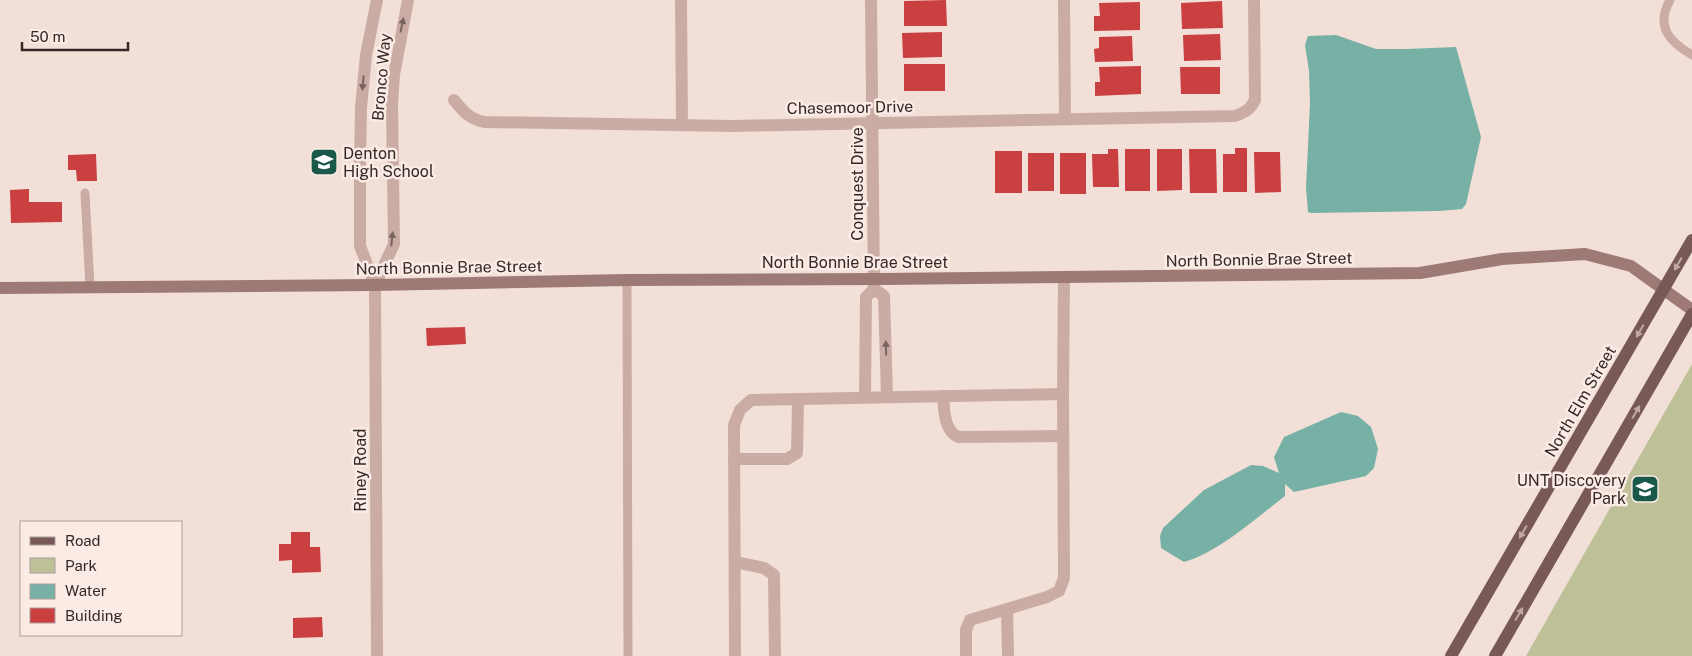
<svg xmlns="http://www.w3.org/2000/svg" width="1692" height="656" viewBox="0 0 1692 656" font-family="'Public Sans',sans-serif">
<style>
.green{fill:#bec198}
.water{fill:#77b0a4}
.building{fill:#ca3f40}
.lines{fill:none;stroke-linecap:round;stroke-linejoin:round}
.lane{stroke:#caaca4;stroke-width:9}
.street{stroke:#caaca4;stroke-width:12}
.secondary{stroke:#9e7a76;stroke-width:12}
.primary{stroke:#785957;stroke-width:12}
.oneway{fill:#78635f}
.oneway2{fill:#c0a9a5}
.labels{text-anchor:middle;stroke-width:5;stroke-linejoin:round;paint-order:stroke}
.street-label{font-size:16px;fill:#352726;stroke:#faebe5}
.poi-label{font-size:16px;fill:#352726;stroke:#faebe5;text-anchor:start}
</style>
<rect width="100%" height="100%" fill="#f2e0d8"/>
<path class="green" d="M 1692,364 L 1692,656 L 1526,656 Z"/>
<g class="water">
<path d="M 1336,35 L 1376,49 L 1406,49 L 1456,47 L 1481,137 L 1466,204 L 1462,209 L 1439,211 L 1311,213 L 1308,212 L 1306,188 L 1310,103 L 1309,71 L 1305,45 L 1308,36 Z"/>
<path d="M 1341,412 L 1358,416 L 1371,427 L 1378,449 L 1374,468 L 1366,476 L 1294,492 L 1285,484 L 1285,496 C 1256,518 1219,552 1184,562 L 1161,548 L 1160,536 L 1163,528 L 1204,490 L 1251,465 L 1263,466 L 1279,473 L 1274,457 L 1284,437 Z"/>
</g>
<g class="building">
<path d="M 946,0 L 947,26 L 904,26 L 904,1 Z"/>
<path d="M 1222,1 L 1223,28 L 1182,29 L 1181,3 Z"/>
<path d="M 1140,2 L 1140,30 L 1094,31 L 1094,16 L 1100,16 L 1099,3 Z"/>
<path d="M 942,32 L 942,57 L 903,58 L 902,33 Z"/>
<path d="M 1220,34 L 1221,60 L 1184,61 L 1183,35 Z"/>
<path d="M 1132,36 L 1133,61 L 1095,62 L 1094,49 L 1099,48 L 1099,37 Z"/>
<rect x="904" y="64" width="41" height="27"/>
<path d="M 1141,66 L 1141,94 L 1095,96 L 1095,82 L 1100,82 L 1099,67 Z"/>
<path d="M 1180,67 L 1220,67 L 1220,94 L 1181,94 Z"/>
<path d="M 1235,148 L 1247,148 L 1247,192 L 1223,192 L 1223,154 L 1235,154 Z"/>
<path d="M 1108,149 L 1118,149 L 1119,187 L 1093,187 L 1092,154 L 1108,154 Z"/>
<rect x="1125" y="149" width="25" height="42"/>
<path d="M 1157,149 L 1182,149 L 1182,190 L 1157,191 Z"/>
<path d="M 1189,149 L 1216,149 L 1217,193 L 1190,193 Z"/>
<rect x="995" y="151" width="27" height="42"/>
<path d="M 1254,152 L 1280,152 L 1281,192 L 1255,193 Z"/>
<rect x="1028" y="153" width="26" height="38"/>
<rect x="1060" y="153" width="26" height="41"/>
<path d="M 96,154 L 97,181 L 77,181 L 76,170 L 68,170 L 68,155 Z"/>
<path d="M 29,189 L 29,202 L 62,202 L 62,222 L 11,223 L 10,190 Z"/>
<path d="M 465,327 L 466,344 L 427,346 L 426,328 Z"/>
<path d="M 291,532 L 310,532 L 310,547 L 320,547 L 321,572 L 292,573 L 292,560 L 279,561 L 279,544 L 291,544 Z"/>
<path d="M 322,617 L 323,637 L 293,638 L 293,618 Z"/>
</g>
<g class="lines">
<g class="lane">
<path d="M 1670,0 C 1655,27 1670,42 1692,55"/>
<path d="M 85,193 L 90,287"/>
<path d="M 627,280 L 628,656"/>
</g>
<g class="street">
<path d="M 377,0 L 366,55 L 361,108 L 360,161 L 360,246 L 375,285 L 377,656"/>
<path d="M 681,0 L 682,125"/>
<path d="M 1064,0 L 1065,118"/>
<path d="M 454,100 C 463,111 470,120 485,122 L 732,126 L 1235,116 C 1245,112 1250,110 1255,100 L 1254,0"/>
<path d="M 375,285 L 394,244 L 392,104 L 394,75 L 408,0"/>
<path d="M 874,289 L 884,296 L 887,396"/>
<path d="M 1063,394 L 1064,277"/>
<path d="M 943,396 C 944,410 944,430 958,437 L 1063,436"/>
<path d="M 865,397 L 866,297 L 874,289 L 871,0"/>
<path d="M 734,459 L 787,459 L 797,453 L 798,399"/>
<path d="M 735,562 L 764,568 L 774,575 L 775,656"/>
<path d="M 1007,609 L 1008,656"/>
<path d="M 735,656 L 734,425 L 740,410 L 751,400 L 1063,394 L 1064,578 L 1059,591 L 1047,597 L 970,620 L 966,630 L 966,656"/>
</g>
<path class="secondary" d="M 0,288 L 375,285 L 627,280 L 883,279 L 1420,273 L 1502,259 L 1585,254 L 1631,266 L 1692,310"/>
<g class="primary">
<path d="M 1451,656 L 1692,240"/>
<path d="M 1495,656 L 1692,314"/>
</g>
</g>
<defs><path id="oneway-solid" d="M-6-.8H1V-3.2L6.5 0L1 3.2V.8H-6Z" transform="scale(1.25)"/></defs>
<g class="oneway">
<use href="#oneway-solid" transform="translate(402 25) rotate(-78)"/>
<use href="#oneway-solid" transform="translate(363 83) rotate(95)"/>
<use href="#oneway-solid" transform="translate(392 239) rotate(-84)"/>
<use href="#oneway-solid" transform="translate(886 348) rotate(-91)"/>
</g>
<g class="oneway2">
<use href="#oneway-solid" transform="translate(1678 264) rotate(120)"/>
<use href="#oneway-solid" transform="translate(1640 331) rotate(120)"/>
<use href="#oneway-solid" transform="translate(1636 412) rotate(-60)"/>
<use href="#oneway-solid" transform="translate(1523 532) rotate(120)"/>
<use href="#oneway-solid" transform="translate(1519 614) rotate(-60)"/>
</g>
<defs>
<symbol id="school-square" viewBox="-11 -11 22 22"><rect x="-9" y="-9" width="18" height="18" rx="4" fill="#1b584c" stroke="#faebe5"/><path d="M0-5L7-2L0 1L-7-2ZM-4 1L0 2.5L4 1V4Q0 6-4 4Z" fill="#fff"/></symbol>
<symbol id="university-square" viewBox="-11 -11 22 22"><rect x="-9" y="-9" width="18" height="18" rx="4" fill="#1b584c" stroke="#faebe5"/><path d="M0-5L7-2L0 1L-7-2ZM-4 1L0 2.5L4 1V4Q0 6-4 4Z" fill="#fff"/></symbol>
</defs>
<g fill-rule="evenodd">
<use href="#school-square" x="308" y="146" width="32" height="32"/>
<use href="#university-square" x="1629" y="473" width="32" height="32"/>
</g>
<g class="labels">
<g class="street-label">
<text transform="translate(381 77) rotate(-85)" y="6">Bronco Way</text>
<text transform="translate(850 107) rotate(-1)" y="6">Chasemoor Drive</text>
<text transform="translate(857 184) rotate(-90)" y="6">Conquest Drive</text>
<text transform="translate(1259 259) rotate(-1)" y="6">North Bonnie Brae Street</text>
<text x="855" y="268">North Bonnie Brae Street</text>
<text transform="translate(449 267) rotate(-1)" y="6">North Bonnie Brae Street</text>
<text transform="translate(1580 401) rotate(-60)" y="6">North Elm Street</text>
<text transform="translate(360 470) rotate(-90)" y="6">Riney Road</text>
</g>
<g class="poi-label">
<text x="343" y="159">Denton<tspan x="343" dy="18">High School</tspan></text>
<text x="1626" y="486" text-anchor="end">UNT Discovery<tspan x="1626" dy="18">Park</tspan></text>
</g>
</g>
<rect x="20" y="521" width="162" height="115" fill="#faebe5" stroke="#ab9d99"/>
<rect x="30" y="537" width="25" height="8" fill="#785957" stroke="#ab9d99"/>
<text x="65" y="546" font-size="15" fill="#352726">Road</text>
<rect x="30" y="558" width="25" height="15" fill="#bec198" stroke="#ab9d99"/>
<text x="65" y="571" font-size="15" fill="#352726">Park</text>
<rect x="30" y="584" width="25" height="15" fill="#77b0a4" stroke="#ab9d99"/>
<text x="65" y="596" font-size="15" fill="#352726">Water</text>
<rect x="30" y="608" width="25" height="15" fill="#ca3f40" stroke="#ab9d99"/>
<text x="65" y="621" font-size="15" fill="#352726">Building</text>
<path d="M22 42v8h106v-8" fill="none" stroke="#352726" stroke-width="2.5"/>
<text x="30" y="42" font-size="15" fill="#352726" stroke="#faebe5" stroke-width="4" paint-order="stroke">50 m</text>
</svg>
